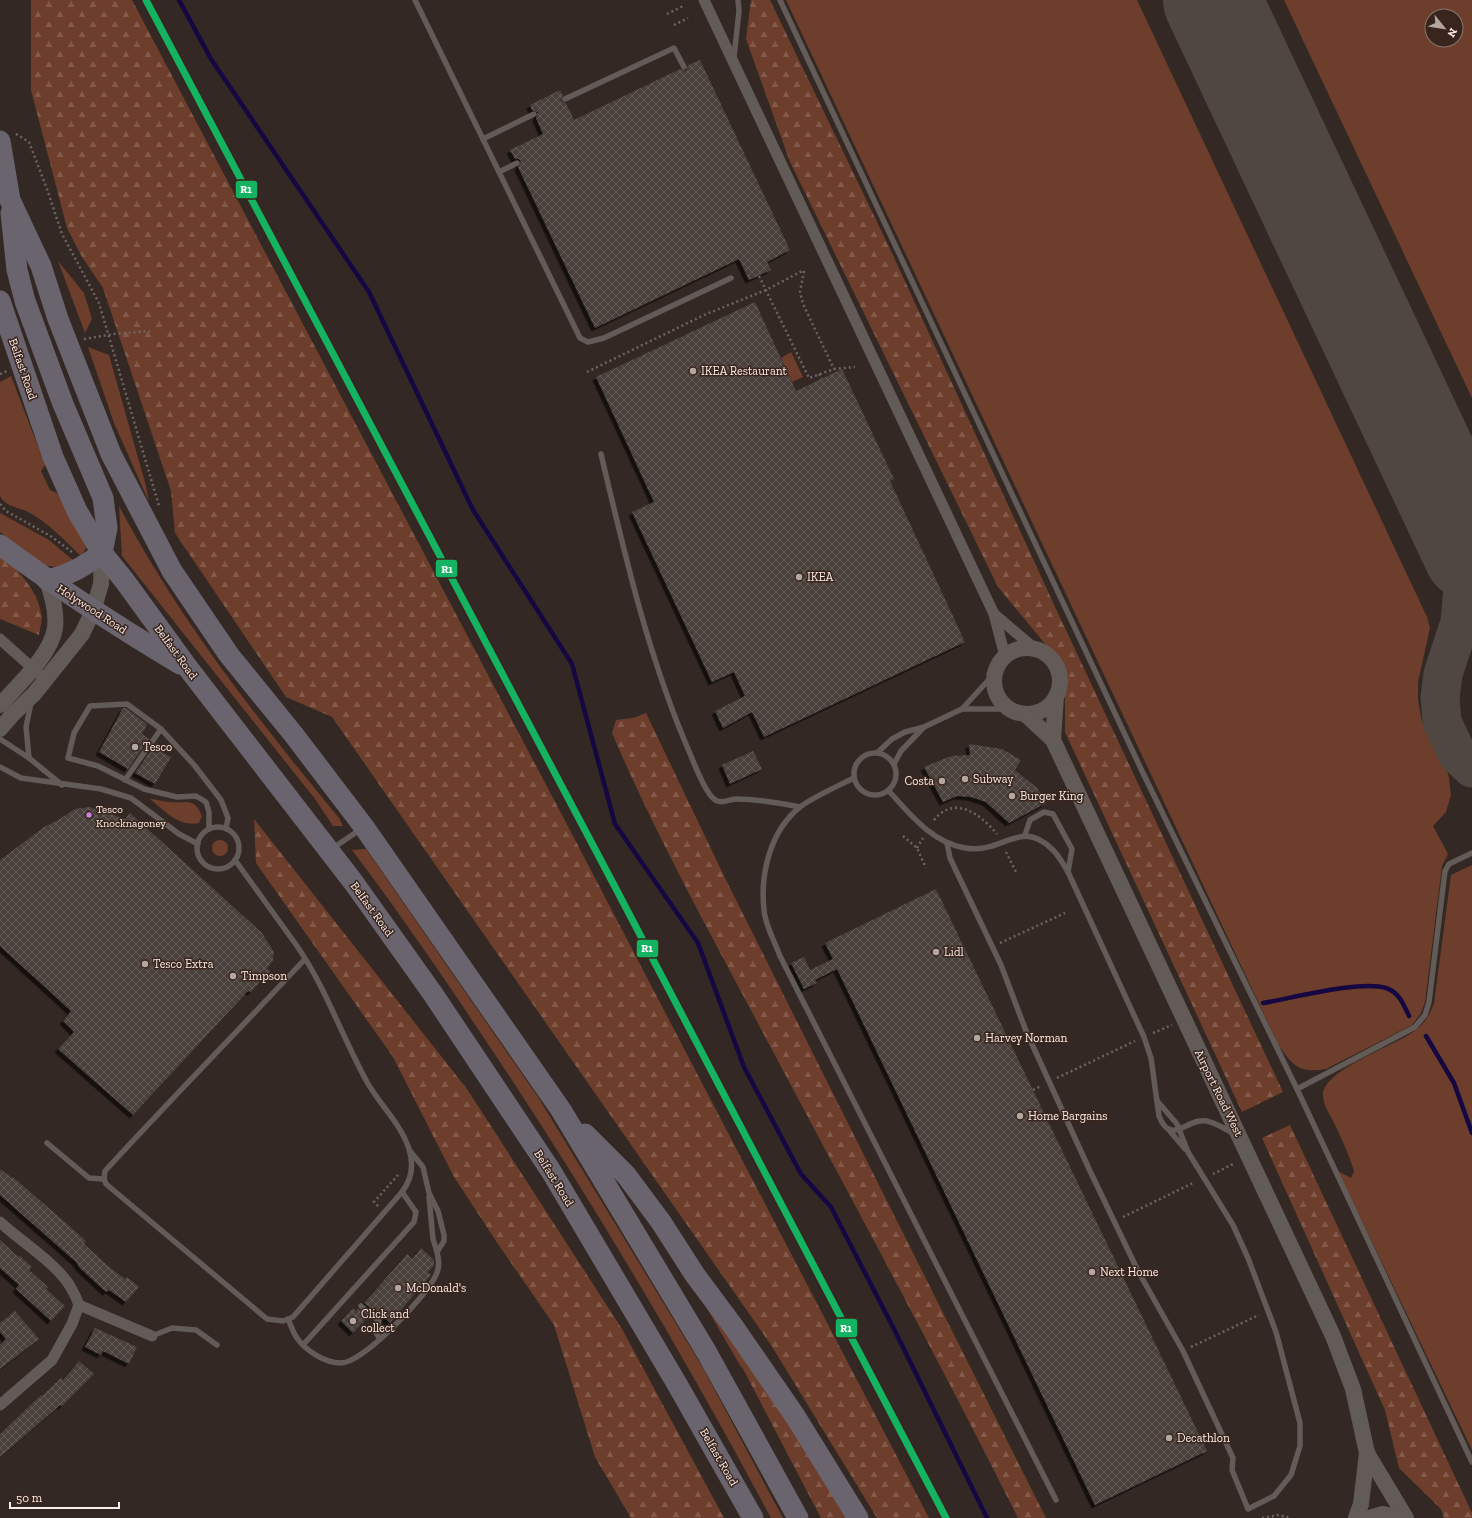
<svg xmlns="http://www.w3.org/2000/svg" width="1472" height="1518" viewBox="0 0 1472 1518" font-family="'Zilla Slab',serif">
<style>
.green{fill:#6d3e2b;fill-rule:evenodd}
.forest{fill:url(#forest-firs)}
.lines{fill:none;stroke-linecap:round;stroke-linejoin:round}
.stream{stroke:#150742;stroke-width:4.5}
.taxiway{stroke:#504743;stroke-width:39}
.runway{stroke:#504743;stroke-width:98}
.building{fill:url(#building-cross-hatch);filter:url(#shadow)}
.path{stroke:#6e6562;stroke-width:2.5;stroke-dasharray:2 3;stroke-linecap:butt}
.lane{stroke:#635b58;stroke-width:5.5}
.street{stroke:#635b58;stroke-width:11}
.secondary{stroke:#635b58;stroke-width:16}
.highway{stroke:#6a646e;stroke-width:21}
.rail-1-casing{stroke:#39251d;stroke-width:10}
.rail-1{stroke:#13b361;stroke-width:7}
.poi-dot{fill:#b4a7a2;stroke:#39251d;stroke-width:1.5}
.bus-dot{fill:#c483df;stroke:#39251d;stroke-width:1.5}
.labels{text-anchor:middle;stroke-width:3;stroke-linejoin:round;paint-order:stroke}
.bus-label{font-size:11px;fill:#faece7;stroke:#39251d;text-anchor:start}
.street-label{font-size:12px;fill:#faece7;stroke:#39251d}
.poi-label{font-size:12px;fill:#faece7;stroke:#39251d;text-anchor:start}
.line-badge{stroke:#39251d;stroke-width:1.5}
.badge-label{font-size:11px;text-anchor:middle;font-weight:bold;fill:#fff}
</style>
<defs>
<pattern id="forest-firs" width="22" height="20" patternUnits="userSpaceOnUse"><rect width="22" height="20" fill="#6d3e2b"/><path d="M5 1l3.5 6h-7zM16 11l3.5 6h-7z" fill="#835a4a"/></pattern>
<pattern id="building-cross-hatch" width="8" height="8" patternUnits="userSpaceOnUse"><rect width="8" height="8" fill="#493f3b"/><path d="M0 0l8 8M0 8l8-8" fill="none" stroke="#645b57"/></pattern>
<filter id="shadow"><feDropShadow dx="-3.5" dy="3.5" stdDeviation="0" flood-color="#0009"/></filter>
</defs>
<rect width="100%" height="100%" fill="#332823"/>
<g class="green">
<path d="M 786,0 L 1137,0 L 1427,617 L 1430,628 L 1418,682 L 1418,700 L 1422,722 L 1432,744 L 1445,763 L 1449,778 L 1451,795 L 1446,812 L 1433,826 L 1448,854 L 1442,866 L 1425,1002 L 1421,1013 L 1412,1025 L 1326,1069 C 1299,1074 1292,1065 1278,1044 Z"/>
<path d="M 1284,0 L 1472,0 L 1472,398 ZM 1432,16 L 1456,16 L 1456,40 L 1432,40 Z"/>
<path d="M 58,261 L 84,293 L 92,319 L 85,333 Z"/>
<path d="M 88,347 L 109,355 L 146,486 L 149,502 L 114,423 Z"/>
<path d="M 791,352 L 803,377 L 792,382 L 781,358 Z"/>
<path d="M 11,376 L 45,465 L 41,471 L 50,490 L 57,493 L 87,547 L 81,556 C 66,542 47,521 28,512 C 18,507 6,507 0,496 L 0,382 Z"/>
<path d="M 119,506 C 178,618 258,720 339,818 L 343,826 L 333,826 L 315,799 L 122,556 Z"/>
<path d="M 0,513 L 49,540 L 74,561 L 58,567 L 40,565 L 0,532 Z"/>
<path d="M 150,799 C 157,799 163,802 170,802 C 186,804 194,796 202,816 L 199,823 C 178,827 165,811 150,799 Z"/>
<circle cx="220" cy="848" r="8"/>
<path d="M 366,849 L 538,1097 L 703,1368 L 783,1518 L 771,1518 C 689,1364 600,1214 504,1068 C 455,994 405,920 352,850 Z"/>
<path d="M 1472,865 L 1472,1450 L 1338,1171 L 1351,1178 L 1354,1171 C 1349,1155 1342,1139 1334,1123 C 1330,1114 1323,1105 1323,1095 C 1323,1070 1394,1046 1413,1032 C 1424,1025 1430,1015 1434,1003 L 1451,875 Z"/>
<path d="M 705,1305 L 746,1358 L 742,1367 L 741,1367 Z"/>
</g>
<g class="forest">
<path d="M 31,0 L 132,0 L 572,834 L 929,1518 L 877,1518 L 771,1345 L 332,717 L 286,697 L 175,533 L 171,491 L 103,288 L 82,257 L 67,228 L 31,90 Z"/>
<path d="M 751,0 L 770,0 L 891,251 L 1057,611 L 1283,1092 L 1242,1112 L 1065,732 L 1065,684 L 1060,662 L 998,587 L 790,162 L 746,39 Z"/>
<path d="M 0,555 C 17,568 38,591 41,613 C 43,619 40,628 39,635 L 0,619 Z"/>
<path d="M 646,713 L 725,878 L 1046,1518 L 1018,1518 C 933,1348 842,1182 753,1014 C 704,922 653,829 612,733 L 616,720 L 633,718 Z"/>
<path d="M 254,819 L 467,1089 L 622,1329 L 724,1518 L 631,1518 L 595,1457 L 554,1325 L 498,1244 L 454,1177 L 393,1057 L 256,863 Z"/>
<path d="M 1290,1125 L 1472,1513 L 1472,1518 L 1444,1518 L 1441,1509 L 1399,1468 L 1385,1410 L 1262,1138 Z"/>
<path d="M 746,1358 L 849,1518 L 821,1518 L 742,1367 Z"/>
</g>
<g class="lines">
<g class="stream">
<path d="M 179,0 L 211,59 L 369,292 L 473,510 L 572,664 L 615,824 L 698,943 L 744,1067 L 801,1174 L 831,1207 L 895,1331 L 987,1518"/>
<path d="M 1263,1003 C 1293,998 1360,980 1386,988 C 1399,992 1404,1005 1409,1016"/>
<path d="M 1426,1036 L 1454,1083 L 1472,1133"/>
</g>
<path class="taxiway" d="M 1472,541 L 1462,531 L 1465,566 L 1460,622 L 1443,674 L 1440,698 L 1442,722 L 1457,754 L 1472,768"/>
<path class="runway" d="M 1212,0 L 1472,552"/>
</g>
<g class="building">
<path d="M 700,60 L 790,250 L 767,262 L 771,270 L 749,280 L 739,259 L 595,328 L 518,167 L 521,161 L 519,159 L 515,159 L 510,150 L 543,134 L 536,118 L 538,112 L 532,110 L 530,105 L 560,90 L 563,95 L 561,101 L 566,103 L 574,120 L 680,69 L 686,71 L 688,65 Z"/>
<path d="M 755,302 L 796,391 L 842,369 L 894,479 L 890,481 L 965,642 L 764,737 L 752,712 L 723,728 L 715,711 L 745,696 L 734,672 L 712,682 L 632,512 L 654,502 L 596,377 Z"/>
<path d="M 123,708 L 126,708 L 147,724 L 142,734 L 149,739 L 128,769 L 99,752 Z"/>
<path d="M 156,743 L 159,744 L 156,749 L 171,757 L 155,784 L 135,773 Z"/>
<path d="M 969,744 L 1002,749 L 1021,760 L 1015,770 L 1037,788 L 1046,803 L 1009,823 L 986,802 L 971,797 L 957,796 L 943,802 L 924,767 L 951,756 L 970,755 Z"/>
<path d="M 753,751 L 762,769 L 730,784 L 722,765 Z"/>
<path d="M 90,807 L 125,819 L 130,813 L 262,933 L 274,952 L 273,960 L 267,969 L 270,971 L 251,992 L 248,991 L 133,1115 L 58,1049 L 74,1032 L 63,1021 L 71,1011 L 0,946 L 0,860 L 44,827 L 58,820 L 75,809 Z"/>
<path d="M 936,889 L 1207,1451 L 1095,1505 L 837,969 L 815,980 L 817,983 L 804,989 L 791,963 L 804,957 L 810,970 L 833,959 L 825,943 Z"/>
<path d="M 0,1169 L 12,1178 L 13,1177 L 66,1223 L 86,1241 L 84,1244 L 108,1266 L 125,1279 L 127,1277 L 139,1287 L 126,1302 L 109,1290 L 106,1292 L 80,1268 L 76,1262 L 0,1195 Z"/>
<path d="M 0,1240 L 18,1257 L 19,1255 L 32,1267 L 29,1270 L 48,1287 L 46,1289 L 65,1306 L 51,1321 L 16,1289 L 19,1285 L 0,1268 Z"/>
<path d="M 421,1248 L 434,1260 L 434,1265 L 428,1272 L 431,1275 L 390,1323 L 375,1309 L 374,1311 L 364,1303 L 407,1254 L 412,1259 Z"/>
<path d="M 353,1308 L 356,1311 L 358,1309 L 368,1317 L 353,1333 L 341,1321 Z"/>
<path d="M 15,1311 L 39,1339 L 0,1369 L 0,1345 L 6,1339 L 0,1332 L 0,1323 Z"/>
<path d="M 95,1328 L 137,1347 L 129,1364 L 103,1351 L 101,1355 L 85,1347 Z"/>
<path d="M 79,1361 L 94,1374 L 62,1406 L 60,1405 L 0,1457 L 0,1434 L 41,1395 L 42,1396 L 61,1378 L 63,1380 Z"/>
</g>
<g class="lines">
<g class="path">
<path d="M 667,14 L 683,6"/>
<path d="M 674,25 L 688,18"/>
<path d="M 16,134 L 29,142 L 47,189 L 62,234 L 99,303 L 159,506"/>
<path d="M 804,271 L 800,292 L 803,304 L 834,369"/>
<path d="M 759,276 L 809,378 L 834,369 L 855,367"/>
<path d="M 84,339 L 114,334 L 150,331"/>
<path d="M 587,372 L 704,315 L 766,290 L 804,270"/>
<path d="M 0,374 L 7,371"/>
<path d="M 819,374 L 822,379"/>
<path d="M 0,504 L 6,511 L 52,537 L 72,552"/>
<path d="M 934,820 C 955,794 981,815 997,834"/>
<path d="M 903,836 L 917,848 L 926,868"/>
<path d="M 917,848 L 923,838"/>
<path d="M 1006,852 L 1017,874"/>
<path d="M 1000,943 L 1065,913"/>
<path d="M 1153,1033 L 1172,1025"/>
<path d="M 1057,1078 L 1135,1041"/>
<path d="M 1033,1090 L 1041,1086"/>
<path d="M 1213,1174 L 1235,1163"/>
<path d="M 378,1206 L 374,1202 L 398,1175"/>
<path d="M 1123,1217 L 1195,1182"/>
<path d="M 1191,1347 L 1259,1315"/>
<path d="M 1262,1518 L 1279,1515 L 1290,1518"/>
</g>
<g class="lane">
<path d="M 415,0 L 580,338 L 588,342 L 604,338 L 731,278"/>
<path d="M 780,0 L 1142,771 L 1297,1089 L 1472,1462"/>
<path d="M 734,57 L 739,11 L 738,0"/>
<path d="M 565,99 L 674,48 L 684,67"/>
<path d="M 483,139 L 534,114"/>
<path d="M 499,172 L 517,163"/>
<path d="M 601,454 C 625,556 649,660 691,756 C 695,766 706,793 714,799 C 721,805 729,799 737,799 C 758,799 779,803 800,807"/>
<path d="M 962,709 L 1008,709"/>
<path d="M 0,739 L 29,758 L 62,785"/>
<path d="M 878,752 L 892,739 L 905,732 L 924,727 L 962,709 L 994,674"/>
<circle cx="875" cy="774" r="21"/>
<path d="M 29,758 L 26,727 L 31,703"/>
<path d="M 894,764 L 901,751 L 923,728"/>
<path d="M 0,767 L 21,778 L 101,789 L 131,798 L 179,834 L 198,844"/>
<path d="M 854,778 C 838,786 813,797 800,807 C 770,831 760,874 764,910 C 765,925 775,942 780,956 L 1056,1500"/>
<path d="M 125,780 L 161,729"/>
<path d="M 888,790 C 910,814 931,842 965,848 C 1002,855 1020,817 1053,850 C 1059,856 1064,865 1068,872 L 1144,1037 L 1151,1058 L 1159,1116 C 1171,1147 1187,1117 1207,1121 C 1216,1123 1225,1129 1233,1133"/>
<circle cx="218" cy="848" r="21"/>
<path d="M 209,829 L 209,812 L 206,802 L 196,796 L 177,797 L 144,789 L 98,766 L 68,758 L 74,733 L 90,706 L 127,704 L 161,729 L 195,766 L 221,800 L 228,818 L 226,829"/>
<path d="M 1025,835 L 1030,820 L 1044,812 L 1053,814 L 1072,849 L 1068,872"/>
<path d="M 947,843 L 950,858 L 1001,965 L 1026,1031 L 1090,1171 L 1138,1271 L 1183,1351 L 1233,1458 L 1232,1470 L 1248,1509 L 1274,1496 L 1291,1475 L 1300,1446 L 1300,1423 L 1276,1332 L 1248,1258 L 1233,1225 L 1188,1152 L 1177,1124 L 1158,1102"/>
<path d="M 333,848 L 361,829"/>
<path d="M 235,860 L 297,946 C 326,988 342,1037 367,1082 C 380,1105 401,1124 409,1149 C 414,1165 412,1179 402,1192 L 293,1317 L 283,1321 L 267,1319 L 106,1184 L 104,1179 L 105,1171 C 171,1099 239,1030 305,959"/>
<path d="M 1297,1089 L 1415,1027 L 1425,1015 L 1429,1002 L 1445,871 L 1449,864 L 1472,853"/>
<path d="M 1169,1130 L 1185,1149"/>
<path d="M 47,1143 L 89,1178 L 104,1179"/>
<path d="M 429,1197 L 433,1239 L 437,1252"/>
<path d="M 361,1306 L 379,1321 L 375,1331 L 380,1339"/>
<path d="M 288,1319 C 291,1325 293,1333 297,1338 C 306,1351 325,1363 341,1363 C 363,1363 427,1296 436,1275 C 440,1267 439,1260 437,1252 L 444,1241 L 444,1235 L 438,1211 L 429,1193 L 423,1167 L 410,1151"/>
<path d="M 152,1336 L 172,1328 L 196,1330 L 217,1345"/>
<path d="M 303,1345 L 414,1222 L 416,1212 L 402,1192"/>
</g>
<g class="street">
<path d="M 704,0 L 994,614 L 1005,656"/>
<path d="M 994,614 L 1034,648"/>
<path d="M 0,639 L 38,673"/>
<path d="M 0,1222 C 20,1241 59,1265 71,1288 C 74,1293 77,1299 79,1305 L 72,1324 L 52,1360 L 0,1405"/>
<path d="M 79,1305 L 152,1336"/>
</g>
<g class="secondary">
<circle cx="1027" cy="681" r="33"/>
<path d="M 0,705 C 18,685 51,655 55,628 C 57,612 52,596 47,580"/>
<path d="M 1025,714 L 1053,740 L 1333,1336 L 1353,1389 L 1367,1453 L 1406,1518"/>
<path d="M 0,729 L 12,715 L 34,694 L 82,634 L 93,611 L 101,584 L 102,553"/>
<path d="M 1053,740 L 1056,696"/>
<path d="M 1356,1518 L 1361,1504 L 1367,1453"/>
<path d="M 1369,1518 L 1383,1514 L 1400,1518"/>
</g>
<g class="highway">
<path d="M 0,141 L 10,200 L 41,266 L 58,319 L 111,454 L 172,571 L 229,655 L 294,735 L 364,827 L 561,1110 L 707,1353 L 798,1518"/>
<path d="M 11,213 L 17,270 L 25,301 L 63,404 L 103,498 L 107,528 L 102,553 C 83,567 70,575 47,580"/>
<path d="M 0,301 L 53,457 L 77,511 L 102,553 L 124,580 L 188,668 L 354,883 L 433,994 L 551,1171 L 677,1384 L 753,1518"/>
<path d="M 0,545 C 58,588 118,627 180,664"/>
<path d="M 585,1134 L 626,1175 L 661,1222 L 695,1275 L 733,1326 L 795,1416 L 858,1518"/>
</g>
<defs>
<path id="rail-1" d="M 146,0 L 614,885 L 946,1518"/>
</defs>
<use href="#rail-1" class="rail-1-casing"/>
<use href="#rail-1" class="rail-1"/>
</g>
<g class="poi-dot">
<circle cx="693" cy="371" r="4"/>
<circle cx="799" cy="577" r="4"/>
<circle cx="135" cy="747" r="4"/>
<circle cx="965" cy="779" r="4"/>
<circle cx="942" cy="781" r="4"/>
<circle cx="1012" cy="796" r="4"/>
<circle cx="936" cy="952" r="4"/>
<circle cx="145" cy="964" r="4"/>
<circle cx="233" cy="976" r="4"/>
<circle cx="977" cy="1038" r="4"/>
<circle cx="1020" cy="1116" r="4"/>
<circle cx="1092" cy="1272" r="4"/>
<circle cx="398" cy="1288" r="4"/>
<circle cx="353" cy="1321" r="4"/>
<circle cx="1169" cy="1438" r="4"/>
</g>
<circle class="bus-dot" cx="89" cy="815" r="3.5"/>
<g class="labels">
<g class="bus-label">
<text x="96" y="813">Tesco<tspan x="96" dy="14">Knocknagoney</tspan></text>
</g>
<g class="street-label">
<text transform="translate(23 369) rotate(71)" y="4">Belfast Road</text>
<text transform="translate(92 609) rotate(33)" y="4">Holywood Road</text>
<text transform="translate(176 652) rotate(54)" y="4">Belfast Road</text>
<text transform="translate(372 909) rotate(54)" y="4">Belfast Road</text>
<text transform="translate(1219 1093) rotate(64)" y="4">Airport Road West</text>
<text transform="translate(554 1178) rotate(58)" y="4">Belfast Road</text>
<text transform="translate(719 1457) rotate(60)" y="4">Belfast Road</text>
</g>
<g class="poi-label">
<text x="701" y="375">IKEA Restaurant</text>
<text x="807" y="581">IKEA</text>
<text x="143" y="751">Tesco</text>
<text x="973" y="783">Subway</text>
<text x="934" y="785" text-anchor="end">Costa</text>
<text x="1020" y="800">Burger King</text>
<text x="944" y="956">Lidl</text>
<text x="153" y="968">Tesco Extra</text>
<text x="241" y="980">Timpson</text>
<text x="985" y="1042">Harvey Norman</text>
<text x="1028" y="1120">Home Bargains</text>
<text x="1100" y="1276">Next Home</text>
<text x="406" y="1292">McDonald's</text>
<text x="361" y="1318">Click and<tspan x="361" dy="14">collect</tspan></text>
<text x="1177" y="1442">Decathlon</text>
</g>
</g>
<g class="line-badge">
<rect x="235" y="180" width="23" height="19" rx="4" fill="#13b361"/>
<rect x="435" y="559" width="23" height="19" rx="4" fill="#13b361"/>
<rect x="636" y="939" width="23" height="19" rx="4" fill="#13b361"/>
<rect x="835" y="1318" width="23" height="20" rx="4" fill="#13b361"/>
</g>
<g class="badge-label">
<text x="246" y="193">R1</text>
<text x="447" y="573">R1</text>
<text x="647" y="952">R1</text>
<text x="846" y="1332">R1</text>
</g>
<g transform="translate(1444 28) rotate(120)"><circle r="19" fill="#39251d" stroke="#86756e"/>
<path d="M0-3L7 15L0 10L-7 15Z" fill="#b4a7a2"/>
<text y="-6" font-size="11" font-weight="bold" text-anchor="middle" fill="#faece7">N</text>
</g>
<path d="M10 1502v6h109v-6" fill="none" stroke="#faece7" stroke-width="2"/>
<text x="16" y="1502" font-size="12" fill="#faece7" stroke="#39251d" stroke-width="3" paint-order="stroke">50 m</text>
</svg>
